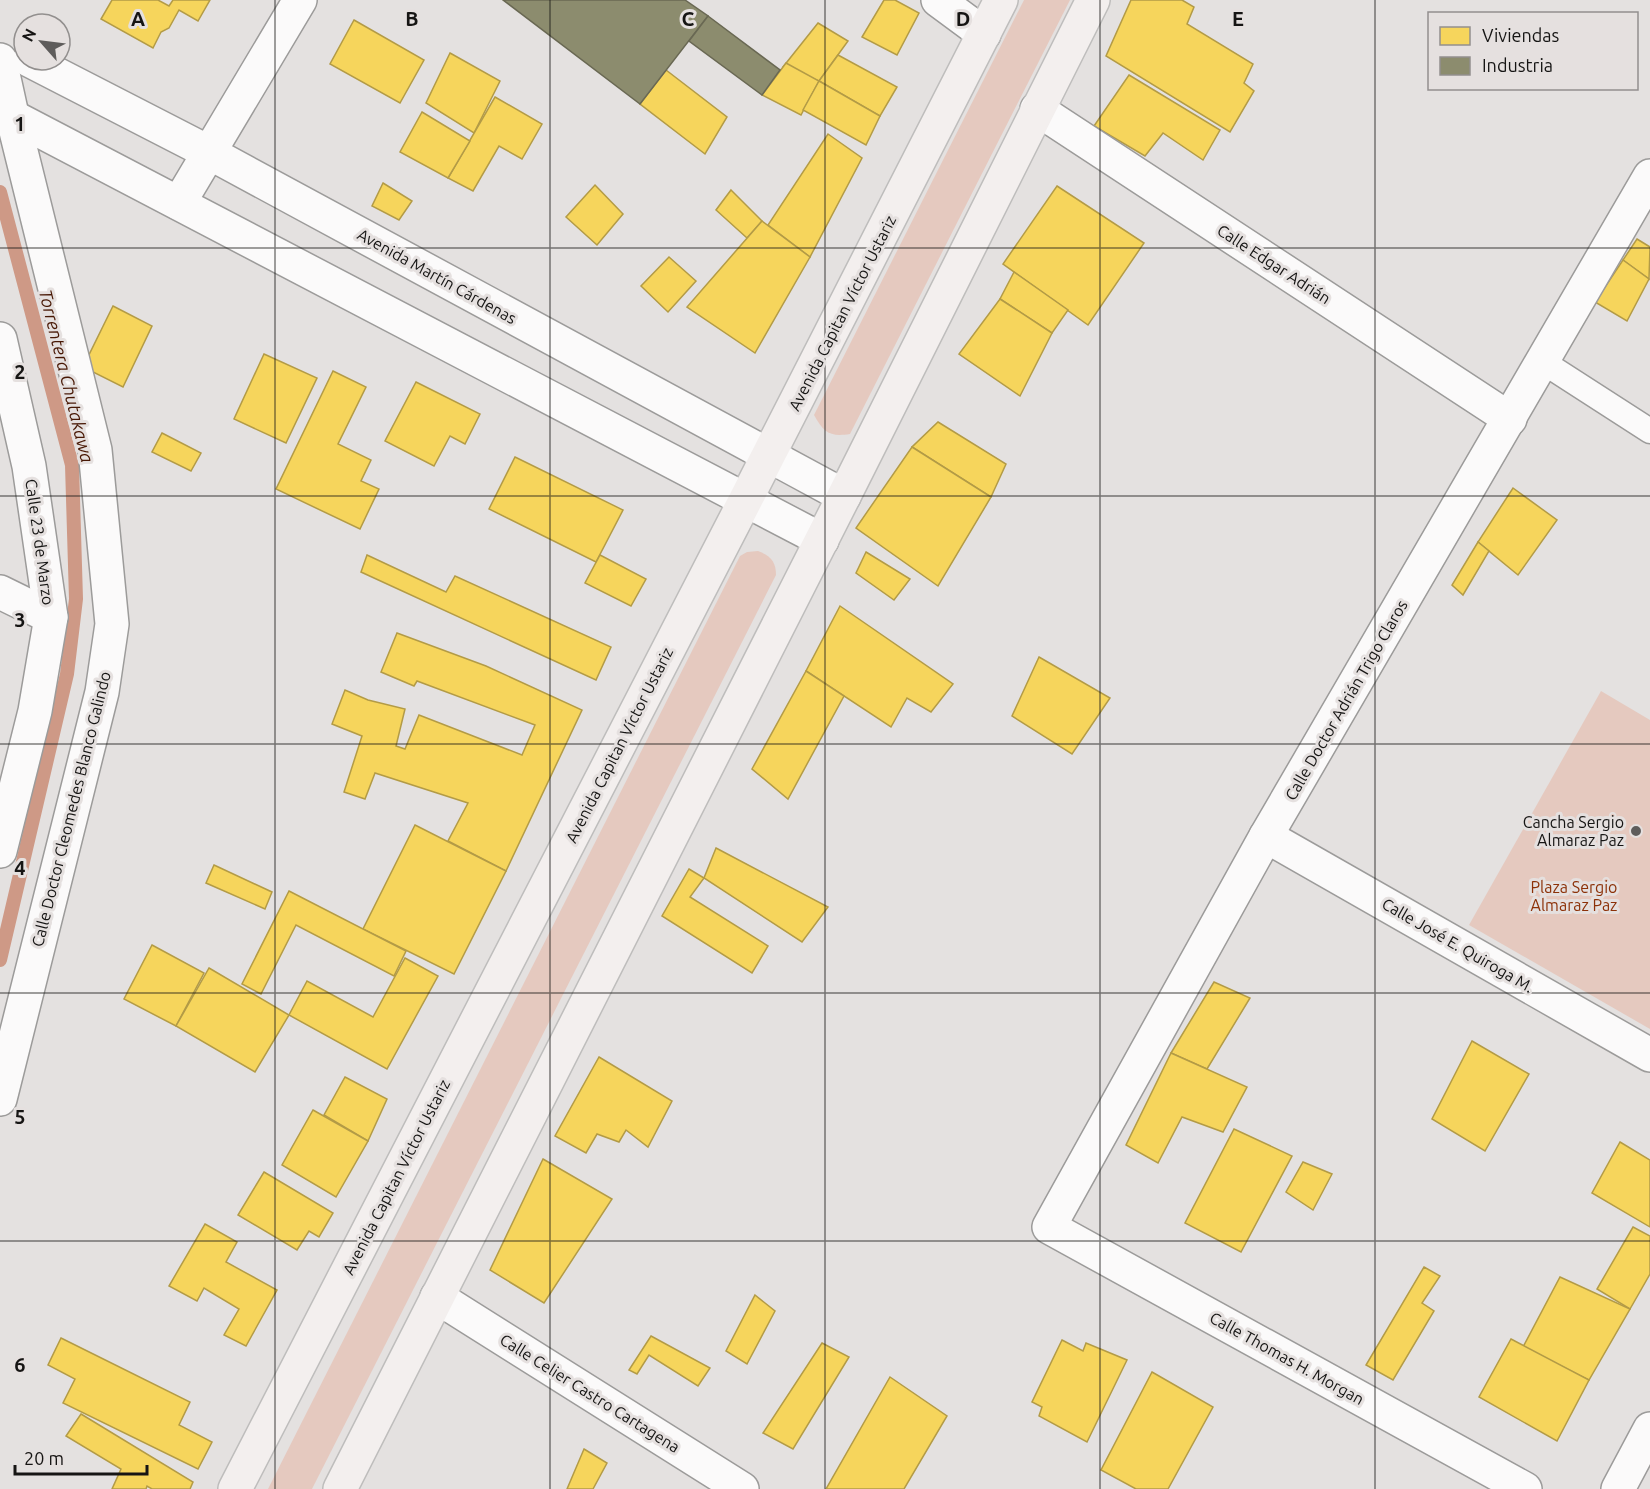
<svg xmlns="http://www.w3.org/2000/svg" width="1650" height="1489" viewBox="0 0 1650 1489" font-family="Ubuntu,sans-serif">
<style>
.green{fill:#e5c9bf}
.homes{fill:#f6d55c;stroke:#b39b46;stroke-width:1.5}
.industry{fill:#8c8c6e;stroke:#696853;stroke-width:1.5}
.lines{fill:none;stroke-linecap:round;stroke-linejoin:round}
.stream{stroke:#ce9986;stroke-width:14}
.lane-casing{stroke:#9c9b9a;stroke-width:27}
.street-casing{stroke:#9c9b9a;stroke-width:36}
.secondary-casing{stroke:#9c9b9a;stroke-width:36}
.primary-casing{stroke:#bebdbc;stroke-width:36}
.lane{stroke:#fbfafa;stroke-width:24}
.street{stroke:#fbfafa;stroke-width:33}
.secondary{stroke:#fbfafa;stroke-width:33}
.primary{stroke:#f3efee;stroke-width:33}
.grid{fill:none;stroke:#161514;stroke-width:1.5;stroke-opacity:0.55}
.poi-dot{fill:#5e5c5b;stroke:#e5e0df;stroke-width:2}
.labels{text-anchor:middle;stroke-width:6;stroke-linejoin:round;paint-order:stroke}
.street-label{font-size:16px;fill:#161514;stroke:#e5e0df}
.poi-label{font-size:16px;fill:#161514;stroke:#e5e0df;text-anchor:end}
.park-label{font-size:16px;fill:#8c3108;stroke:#e5e0df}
.water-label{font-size:18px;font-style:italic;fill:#481805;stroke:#e5e0df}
.grid-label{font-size:20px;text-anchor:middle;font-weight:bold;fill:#161514;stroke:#e5e0df;stroke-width:6;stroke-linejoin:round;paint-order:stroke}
</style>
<rect width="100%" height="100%" fill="#e4e1e0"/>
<g class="green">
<path d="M 1024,0 L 1070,0 L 850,434 C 830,437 824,433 814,415 Z"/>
<path d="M 758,551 C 771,556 776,562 776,575 L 312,1489 L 268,1489 L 740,556 L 747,552 Z"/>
<path d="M 1601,691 L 1650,720 L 1650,1029 L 1469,925 Z"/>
</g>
<g class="homes">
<path d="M 112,0 L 158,0 L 169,6 L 173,0 L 210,0 L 198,21 L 179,10 L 169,28 L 161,32 L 153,48 L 101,19 Z"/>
<path d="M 884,0 L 895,0 L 919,13 L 897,55 L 862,37 Z"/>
<path d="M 1131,0 L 1182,0 L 1194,7 L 1187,24 L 1253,64 L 1244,83 L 1254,91 L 1230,132 L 1106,56 Z"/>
<path d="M 354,20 L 424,60 L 400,103 L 330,64 Z"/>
<path d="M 818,23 L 848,41 L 819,81 L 783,67 Z"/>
<path d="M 450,53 L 500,81 L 474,133 L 426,103 Z"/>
<path d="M 838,55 L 897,87 L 880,116 L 819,81 Z"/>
<path d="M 786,63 L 819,81 L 801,115 L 762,95 Z"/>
<path d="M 666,70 L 727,117 L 705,154 L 640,104 Z"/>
<path d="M 1129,75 L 1220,130 L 1203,160 L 1163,133 L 1145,156 L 1094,126 Z"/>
<path d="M 819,81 L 880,116 L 866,145 L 803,110 Z"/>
<path d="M 495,97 L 542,124 L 522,159 L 499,146 L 473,191 L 448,178 Z"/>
<path d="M 422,112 L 470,141 L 448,178 L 400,152 Z"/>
<path d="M 828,134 L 862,158 L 810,257 L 768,225 Z"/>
<path d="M 383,183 L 412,201 L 399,220 L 372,206 Z"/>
<path d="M 595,185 L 623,214 L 597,245 L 566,217 Z"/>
<path d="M 1057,186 L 1144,243 L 1088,325 L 1003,264 Z"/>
<path d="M 731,190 L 762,221 L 747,238 L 716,210 Z"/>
<path d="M 762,221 L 810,257 L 755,353 L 687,307 Z"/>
<path d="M 1637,239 L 1650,247 L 1649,279 L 1623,260 Z"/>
<path d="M 669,257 L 696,281 L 668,312 L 641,286 Z"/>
<path d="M 1623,260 L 1649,279 L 1627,321 L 1595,302 Z"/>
<path d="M 1014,272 L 1068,310 L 1052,333 L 1000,299 Z"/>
<path d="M 1000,299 L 1052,333 L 1020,396 L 959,354 Z"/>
<path d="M 113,306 L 152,326 L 123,387 L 83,367 Z"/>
<path d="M 264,354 L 317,378 L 286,443 L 234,419 Z"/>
<path d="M 333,371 L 366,387 L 338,444 L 371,460 L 361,481 L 379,489 L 360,529 L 276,489 Z"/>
<path d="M 416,382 L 480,414 L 465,444 L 450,436 L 434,466 L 385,441 Z"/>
<path d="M 938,422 L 1006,464 L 991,497 L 912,447 Z"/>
<path d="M 162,433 L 201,453 L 191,471 L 152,452 Z"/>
<path d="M 912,447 L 991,497 L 938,586 L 856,528 Z"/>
<path d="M 515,457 L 623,510 L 596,562 L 489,509 Z"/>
<path d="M 1513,488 L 1557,520 L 1518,575 L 1478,542 Z"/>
<path d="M 1478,542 L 1489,551 L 1463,595 L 1452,585 Z"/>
<path d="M 866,552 L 910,579 L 894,600 L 856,573 Z"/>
<path d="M 367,555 L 446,592 L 455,576 L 611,647 L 596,680 L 361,572 Z"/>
<path d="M 600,555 L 646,579 L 631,606 L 585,583 Z"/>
<path d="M 840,606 L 953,684 L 931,712 L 907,698 L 891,727 L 806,671 Z"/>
<path d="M 397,633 L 486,666 L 582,710 L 506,871 L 448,841 L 468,803 L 375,773 L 365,799 L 344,792 L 362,736 L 332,724 L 345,690 L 368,700 L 405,709 L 396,746 L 405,749 L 419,715 L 522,755 L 535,725 L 417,681 L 414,686 L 381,672 Z"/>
<path d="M 1039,657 L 1110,698 L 1072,754 L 1012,716 Z"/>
<path d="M 806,671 L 844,696 L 788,799 L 752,769 Z"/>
<path d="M 415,825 L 506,871 L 454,974 L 363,929 Z"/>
<path d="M 716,848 L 828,907 L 802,942 L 704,878 Z"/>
<path d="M 214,865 L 272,892 L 265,909 L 206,883 Z"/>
<path d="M 689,869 L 704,878 L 690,897 L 768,946 L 752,973 L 662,916 Z"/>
<path d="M 289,891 L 406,951 L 394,976 L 296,925 L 261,994 L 242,984 Z"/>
<path d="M 152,945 L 204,973 L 176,1026 L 124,999 Z"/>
<path d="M 405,958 L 438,976 L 387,1069 L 289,1015 L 307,981 L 373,1017 Z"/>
<path d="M 209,968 L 289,1015 L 255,1072 L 176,1026 Z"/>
<path d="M 1214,982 L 1250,998 L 1207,1069 L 1171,1053 Z"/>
<path d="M 1472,1041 L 1529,1074 L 1485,1151 L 1432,1119 Z"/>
<path d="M 1171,1053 L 1247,1087 L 1223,1132 L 1182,1117 L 1158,1163 L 1126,1145 Z"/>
<path d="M 599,1057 L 672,1101 L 648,1147 L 626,1130 L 619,1142 L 597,1134 L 586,1153 L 555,1136 Z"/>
<path d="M 345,1077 L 387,1099 L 368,1141 L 324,1115 Z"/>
<path d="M 313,1110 L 368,1141 L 336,1197 L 282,1165 Z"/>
<path d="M 1234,1129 L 1292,1156 L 1241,1252 L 1185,1223 Z"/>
<path d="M 1620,1142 L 1650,1160 L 1650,1227 L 1592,1193 Z"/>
<path d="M 543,1159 L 612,1199 L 544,1303 L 490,1270 Z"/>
<path d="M 1303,1162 L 1332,1174 L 1313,1210 L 1286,1192 Z"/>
<path d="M 264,1172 L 333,1213 L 319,1237 L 309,1231 L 297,1250 L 238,1215 Z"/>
<path d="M 205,1224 L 237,1242 L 226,1262 L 277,1290 L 246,1346 L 224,1335 L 239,1309 L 204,1288 L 197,1301 L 169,1286 Z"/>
<path d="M 1633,1227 L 1650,1236 L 1650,1274 L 1630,1309 L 1597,1289 Z"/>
<path d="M 1424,1267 L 1440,1276 L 1422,1303 L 1434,1311 L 1393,1380 L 1366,1365 Z"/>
<path d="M 1560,1277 L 1630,1309 L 1589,1380 L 1523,1347 Z"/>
<path d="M 755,1295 L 775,1311 L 747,1364 L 726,1351 Z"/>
<path d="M 651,1336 L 710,1368 L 698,1386 L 649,1355 L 637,1374 L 629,1370 Z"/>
<path d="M 61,1338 L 190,1402 L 179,1425 L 212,1442 L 198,1469 L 63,1403 L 75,1379 L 48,1365 Z"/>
<path d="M 1511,1339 L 1589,1380 L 1557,1441 L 1479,1397 Z"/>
<path d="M 1062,1340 L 1083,1351 L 1086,1343 L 1127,1360 L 1087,1442 L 1039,1416 L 1042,1407 L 1032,1402 Z"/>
<path d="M 822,1343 L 849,1357 L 793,1449 L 763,1433 Z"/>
<path d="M 1152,1372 L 1213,1407 L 1168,1489 L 1136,1489 L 1101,1470 Z"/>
<path d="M 890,1377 L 947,1416 L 904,1489 L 826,1489 Z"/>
<path d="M 81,1414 L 193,1482 L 190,1489 L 152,1489 L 147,1486 L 146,1489 L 112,1489 L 121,1469 L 66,1436 Z"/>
<path d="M 584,1449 L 607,1463 L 593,1489 L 567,1489 Z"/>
</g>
<g class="industry">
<path d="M 503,0 L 685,0 L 708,16 L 640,104 Z"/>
<path d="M 708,16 L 780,70 L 762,95 L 689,41 Z"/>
</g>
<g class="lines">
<path class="stream" d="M 0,192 L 72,465 L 76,599 L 67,674 L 0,960"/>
<defs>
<path id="lane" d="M 1543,362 L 1650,431"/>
<g id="street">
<path d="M 938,0 L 984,34"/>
<path d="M 1037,109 L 1510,419"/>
<path d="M 179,203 L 300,0"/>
<path d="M 0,339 L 29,466 L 51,617 L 35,711 L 0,851"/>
<path d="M 0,592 L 51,617"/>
<path d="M 1266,836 L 1650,1055"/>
<path d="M 0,1099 L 102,692 L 112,624 L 95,450 L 12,115"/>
<path d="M 437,1297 L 742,1489"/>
<path d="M 1525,1489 L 1049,1227 L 1266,836 L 1650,176"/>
<path d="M 1618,1489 L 1650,1429"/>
</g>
<g id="secondary">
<path d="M 0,60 L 12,115"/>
<path d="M 29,60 L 208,152 L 844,496"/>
<path d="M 0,110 L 822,540"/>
</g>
<g id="primary">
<path d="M 235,1489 L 746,499 L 1001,0"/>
<path d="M 340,1489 L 844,496 L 1093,0"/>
</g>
</defs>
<use href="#lane" class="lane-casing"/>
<use href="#street" class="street-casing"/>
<use href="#secondary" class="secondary-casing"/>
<use href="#primary" class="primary-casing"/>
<use href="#lane" class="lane"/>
<use href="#street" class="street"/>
<use href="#secondary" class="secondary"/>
<use href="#primary" class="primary"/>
</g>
<path class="grid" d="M 275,0 L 275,1489M 550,0 L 550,1489M 825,0 L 825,1489M 1100,0 L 1100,1489M 1375,0 L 1375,1489M 0,248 L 1650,248M 0,496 L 1650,496M 0,744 L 1650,744M 0,993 L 1650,993M 0,1241 L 1650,1241"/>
<circle class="poi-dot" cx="1636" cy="831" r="6"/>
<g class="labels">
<g class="street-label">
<text transform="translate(1274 264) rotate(33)" y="6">Calle Edgar Adrián</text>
<text transform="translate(437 276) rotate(29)" y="6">Avenida Martín Cárdenas</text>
<text transform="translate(842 313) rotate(-63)" y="6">Avenida Capitan Víctor Ustariz</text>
<text transform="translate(40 542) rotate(82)" y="6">Calle 23 de Marzo</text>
<text transform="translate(1346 700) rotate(-60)" y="6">Calle Doctor Adrián Trigo Claros</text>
<text transform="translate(619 745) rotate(-63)" y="6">Avenida Capitan Víctor Ustariz</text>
<text transform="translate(71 809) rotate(-76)" y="6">Calle Doctor Cleomedes Blanco Galindo</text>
<text transform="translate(1458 945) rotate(30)" y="6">Calle José E. Quiroga M.</text>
<text transform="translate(396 1177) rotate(-63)" y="6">Avenida Capitan Víctor Ustariz</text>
<text transform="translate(1287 1358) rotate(29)" y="6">Calle Thomas H. Morgan</text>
<text transform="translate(590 1393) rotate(32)" y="6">Calle Celier Castro Cartagena</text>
</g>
<g class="poi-label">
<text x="1624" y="828">Cancha Sergio<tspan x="1624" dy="18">Almaraz Paz</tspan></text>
</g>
<g class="park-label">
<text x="1574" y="893">Plaza Sergio<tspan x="1574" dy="18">Almaraz Paz</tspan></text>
</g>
<g class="water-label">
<text transform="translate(66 376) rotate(76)" y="6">Torrentera Chutakawa</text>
</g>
</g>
<g class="grid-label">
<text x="138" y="26">A</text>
<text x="412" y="26">B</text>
<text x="688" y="26">C</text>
<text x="963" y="26">D</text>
<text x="1238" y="26">E</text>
<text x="20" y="131">1</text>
<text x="20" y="379">2</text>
<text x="20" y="627">3</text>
<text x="20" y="875">4</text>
<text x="20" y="1124">5</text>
<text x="20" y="1372">6</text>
</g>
<rect x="1428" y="12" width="210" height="78" fill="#e5e0df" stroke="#928f8e" stroke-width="1.5"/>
<rect x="1440" y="27" width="30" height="18" fill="#f6d55c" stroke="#928f8e" stroke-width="1.5"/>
<text x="1482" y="42" font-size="18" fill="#161514">Viviendas</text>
<rect x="1440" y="57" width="30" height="18" fill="#8c8c6e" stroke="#928f8e" stroke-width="1.5"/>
<text x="1482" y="72" font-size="18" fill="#161514">Industria</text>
<g transform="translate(42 42) rotate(298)"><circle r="28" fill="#e5e0df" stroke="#928f8e" stroke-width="1.5"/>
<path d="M0-4.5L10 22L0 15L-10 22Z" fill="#5e5c5b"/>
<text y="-9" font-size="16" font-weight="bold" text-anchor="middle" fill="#161514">N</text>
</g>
<path d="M15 1465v9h132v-9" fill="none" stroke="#161514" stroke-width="3"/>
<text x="24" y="1465" font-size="18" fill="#161514" stroke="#e5e0df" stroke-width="4.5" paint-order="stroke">20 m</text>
</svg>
